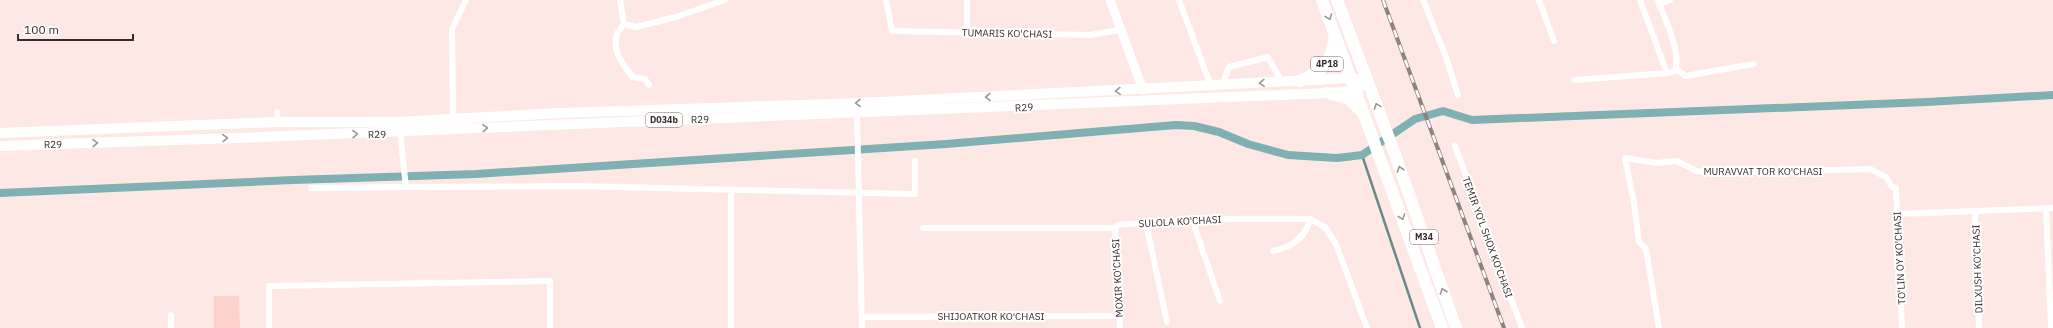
<svg xmlns="http://www.w3.org/2000/svg" width="2053" height="328" viewBox="0 0 2053 328" font-family="'IBM Plex Sans',sans-serif">
<style>
.green{fill:#fdd2cc}
.lines{fill:none;stroke-linecap:round;stroke-linejoin:round}
.stream{stroke:#69898b;stroke-width:2.5}
.canal{stroke:#7fb1b4;stroke-width:8}
.street{stroke:#fff;stroke-width:6}
.secondary{stroke:#fff;stroke-width:9}
.primary{stroke:#fff;stroke-width:10}
.highway{stroke:#fff;stroke-width:12}
.rail-casing{stroke:#91827f;stroke-width:4}
.rail{stroke:#fff;stroke-width:2.5;stroke-dasharray:8;stroke-linecap:butt}
.oneway{stroke:#9a9694}
.labels{text-anchor:middle;stroke-width:4;stroke-linejoin:round;paint-order:stroke}
.shield{fill:#fff;stroke:#726b6a;stroke-width:1}
.shield-label{font-size:9px;font-weight:bold;fill:#362c2a}
.street-label{font-size:10px;fill:#362c2a;stroke:#fff}
</style>
<rect width="100%" height="100%" fill="#fde8e5"/>
<path class="green" d="M 214,296 L 239,296 L 240,328 L 214,328 Z"/>
<g class="lines">
<path class="stream" d="M 1362,155 L 1420,328"/>
<path class="canal" d="M 0,193 L 293,180 L 476,174 L 946,144 L 1176,125 L 1194,126 L 1219,132 L 1248,144 L 1288,155 L 1337,158 L 1362,155 L 1415,119 L 1443,111 L 1472,120 L 1927,102 L 2053,95"/>
<g class="street">
<path d="M 620,0 L 624,24"/>
<path d="M 886,0 L 892,31 L 1089,35 L 1121,30"/>
<path d="M 967,0 L 967,32"/>
<path d="M 1179,0 L 1211,86"/>
<path d="M 1423,0 L 1446,57 L 1458,95"/>
<path d="M 1539,0 L 1554,41"/>
<path d="M 1640,0 L 1667,73"/>
<path d="M 1659,4 L 1670,0"/>
<path d="M 624,24 L 636,27 L 676,17 L 725,0"/>
<path d="M 624,24 C 622,27 618,31 617,34 C 611,49 624,67 633,77 L 645,79 L 649,85"/>
<path d="M 1676,68 L 1685,76 L 1754,64"/>
<path d="M 1575,80 L 1667,73 L 1675,71 C 1682,52 1664,18 1658,0"/>
<path d="M 1222,85 L 1229,67 L 1268,57 L 1282,82"/>
<path d="M 277,112 L 278,122"/>
<path d="M 857,114 L 862,328"/>
<path d="M 453,118 L 452,29 L 466,0"/>
<path d="M 400,133 L 406,187 L 576,186 L 915,194 L 915,161"/>
<path d="M 1455,146 L 1522,328"/>
<path d="M 311,188 L 406,187"/>
<path d="M 731,190 L 731,328"/>
<path d="M 2046,208 L 2051,328"/>
<path d="M 1975,211 L 1979,328"/>
<path d="M 1897,214 L 2053,208"/>
<path d="M 1192,219 L 1220,301"/>
<path d="M 1146,223 L 1167,322"/>
<path d="M 923,228 L 1115,228 L 1118,225 L 1192,219 L 1310,219 L 1325,227 L 1336,244 L 1367,328"/>
<path d="M 1115,228 L 1120,328"/>
<path d="M 1273,251 C 1292,247 1306,237 1310,219"/>
<path d="M 171,315 L 171,328"/>
<path d="M 862,317 L 1119,316"/>
<path d="M 269,328 L 269,286 L 550,281 L 550,328"/>
<path d="M 1659,328 L 1646,249 L 1639,242 L 1634,203 L 1625,158 L 1657,163 L 1677,161 L 1696,171 L 1720,173 L 1870,169 L 1886,177 L 1892,187 L 1896,188 L 1902,328"/>
</g>
<path class="secondary" d="M 1110,0 L 1143,90"/>
<g class="primary">
<path d="M 0,133 L 278,122 L 397,122 L 560,113 L 859,103 L 1351,78 L 1367,81"/>
<path d="M 0,146 C 443,132 886,111 1328,93 L 1356,91 L 1367,81"/>
</g>
<g class="highway">
<path d="M 1322,0 L 1442,328"/>
<path d="M 1337,0 L 1392,146 L 1456,328"/>
<path d="M 1300,81 C 1325,70 1331,63 1335,36"/>
<path d="M 1328,93 L 1349,99 L 1361,111"/>
</g>
<defs>
<path id="rail" d="M 1383,0 L 1504,328"/>
</defs>
<use href="#rail" class="rail-casing"/>
<use href="#rail" class="rail"/>
</g>
<defs><path id="oneway-chevron" d="M-2-3.5L2.5 0L-2 3.5" fill="none" stroke-width="1.6" stroke-linecap="round" stroke-linejoin="round"/></defs>
<g class="oneway">
<use href="#oneway-chevron" transform="translate(1329 17) rotate(70)"/>
<use href="#oneway-chevron" transform="translate(1262 83) rotate(177)"/>
<use href="#oneway-chevron" transform="translate(1118 91) rotate(177)"/>
<use href="#oneway-chevron" transform="translate(988 97) rotate(177)"/>
<use href="#oneway-chevron" transform="translate(858 103) rotate(178)"/>
<use href="#oneway-chevron" transform="translate(1377 106) rotate(-111)"/>
<use href="#oneway-chevron" transform="translate(485 128) rotate(-3)"/>
<use href="#oneway-chevron" transform="translate(355 134) rotate(-2)"/>
<use href="#oneway-chevron" transform="translate(225 138) rotate(-2)"/>
<use href="#oneway-chevron" transform="translate(95 143) rotate(-2)"/>
<use href="#oneway-chevron" transform="translate(1400 169) rotate(-109)"/>
<use href="#oneway-chevron" transform="translate(1402 217) rotate(70)"/>
<use href="#oneway-chevron" transform="translate(1443 291) rotate(-109)"/>
</g>
<g class="labels">
<g class="shield">
<rect x="1311" y="57" width="32" height="14" rx="3"/>
<rect x="646" y="113" width="36" height="14" rx="3"/>
<rect x="1410" y="230" width="28" height="14" rx="3"/>
</g>
<g class="shield-label">
<text x="1327" y="67">4P18</text>
<text x="664" y="123">D034b</text>
<text x="1424" y="240">M34</text>
</g>
<g class="street-label">
<text transform="translate(1007 33) rotate(1)" y="4">TUMARIS KO'CHASI</text>
<text transform="translate(1024 107) rotate(-3)" y="4">R29</text>
<text transform="translate(700 119) rotate(-2)" y="4">R29</text>
<text transform="translate(377 134) rotate(-2)" y="4">R29</text>
<text transform="translate(53 144) rotate(-2)" y="4">R29</text>
<text x="1763" y="175">MURAVVAT TOR KO'CHASI</text>
<text transform="translate(1180 221) rotate(-3)" y="4">SULOLA KO'CHASI</text>
<text transform="translate(1488 237) rotate(70)" y="4">TEMIR YO'L SHOX KO'CHASI</text>
<text transform="translate(1899 258) rotate(-93)" y="4">TO'LIN OY KO'CHASI</text>
<text transform="translate(1977 269) rotate(-92)" y="4">DILXUSH KO'CHASI</text>
<text transform="translate(1117 278) rotate(-93)" y="4">MOXIR KO'CHASI</text>
<text x="991" y="320">SHIJOATKOR KO'CHASI</text>
</g>
</g>
<path d="M18 34v6h115v-6" fill="none" stroke="#362c2a" stroke-width="2"/>
<text x="24" y="34" font-size="12" fill="#362c2a" stroke="#ffffff" stroke-width="3" paint-order="stroke">100 m</text>
</svg>
